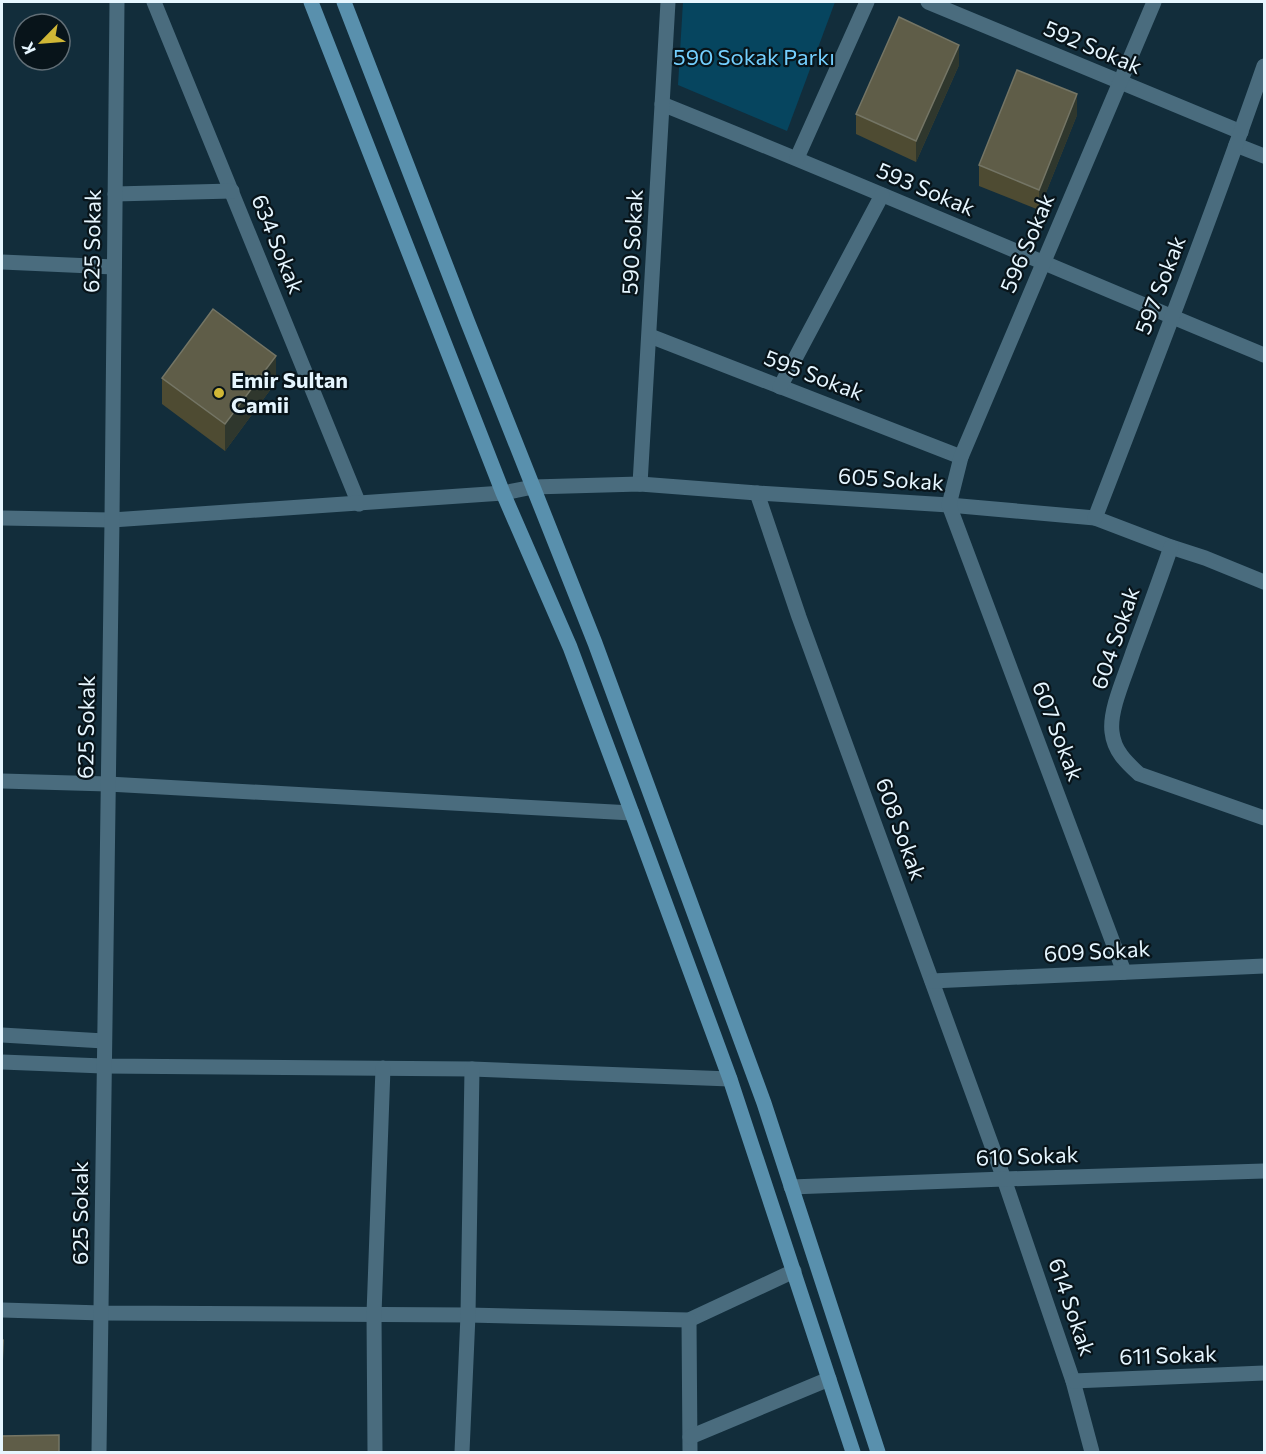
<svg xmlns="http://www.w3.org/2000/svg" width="1266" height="1454" viewBox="0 0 1266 1454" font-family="Commissioner,sans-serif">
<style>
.green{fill:#06455f}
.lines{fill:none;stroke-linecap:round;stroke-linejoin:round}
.street{stroke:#4a6c7e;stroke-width:15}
.secondary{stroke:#5990ad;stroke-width:15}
.wall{fill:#4e4b32}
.shaded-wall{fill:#2f372d}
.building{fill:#5f5d48;stroke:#747565;stroke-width:1.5}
.poi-dot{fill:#d0b736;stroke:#08141a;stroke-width:2}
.labels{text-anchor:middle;stroke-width:4.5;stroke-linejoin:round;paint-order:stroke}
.street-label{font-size:22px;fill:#e6f6ff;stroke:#08141a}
.park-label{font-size:22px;fill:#74d0ff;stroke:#08141a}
.poi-label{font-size:22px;font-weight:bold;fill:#e6f6ff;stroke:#08141a;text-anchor:start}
</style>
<rect width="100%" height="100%" fill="#122d3b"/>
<path class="green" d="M 683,2 L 835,2 L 787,131 L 678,85 Z"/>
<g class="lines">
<g class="street">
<path d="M 154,2 L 359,504"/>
<path d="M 928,2 L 1241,132"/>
<path d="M 662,104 C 864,185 1063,272 1264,355"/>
<path d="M 1236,145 L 1264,156"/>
<path d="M 797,158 L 867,2"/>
<path d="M 115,194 L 232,191"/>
<path d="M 2,262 L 114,267"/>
<path d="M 650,336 L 961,457"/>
<path d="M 780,387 L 882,195"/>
<path d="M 640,484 L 668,2"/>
<path d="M 757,493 L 799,617 L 1004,1179 L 1073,1381 L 1092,1452"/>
<path d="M 2,518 L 112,520 L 503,493 L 533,487 L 640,484 L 757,493 L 949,505 L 1095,518 L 1171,547 L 1205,558 L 1264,582"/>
<path d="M 1095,518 C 1153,368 1211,218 1264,66"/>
<path d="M 1171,547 C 1159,582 1146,617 1133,652 C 1126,674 1109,710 1112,732 C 1114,751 1126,762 1139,774 L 1264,818"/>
<path d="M 2,781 L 108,784 L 632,813"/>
<path d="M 1124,972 L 949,505 L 961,457 L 1154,2"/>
<path d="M 932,981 L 1264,966"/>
<path d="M 2,1035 L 104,1041"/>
<path d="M 2,1062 L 103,1066 L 472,1069 L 730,1079"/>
<path d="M 791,1187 L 1004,1179 L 1264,1171"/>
<path d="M 2,1310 L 102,1313 L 468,1315 L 689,1320 L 794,1271"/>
<path d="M 689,1320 L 690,1452"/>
<path d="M 1073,1381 L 1264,1373"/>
<path d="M 690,1437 L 829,1379"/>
<path d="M 99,1452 L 112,520 L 117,2"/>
<path d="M 375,1452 L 374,1314 L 383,1068"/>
<path d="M 462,1452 L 468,1315 L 472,1069"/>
</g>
<g class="secondary">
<path d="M 311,2 L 503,493 L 570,647 L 632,813 L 730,1079 L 853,1452"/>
<path d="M 344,2 L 468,323 L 595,643 L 764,1103 L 878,1452"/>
</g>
</g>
<g class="wall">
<path d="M 959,65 L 916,162 L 856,134 L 856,114 Z"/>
<path d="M 1077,115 L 1039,210 L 979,186 L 979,165 Z"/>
<path d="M 162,378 L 276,382 L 225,451 L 162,404 Z"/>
</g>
<g class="shaded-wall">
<path d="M 959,45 L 959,65 L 916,162 L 916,141 Z"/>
<path d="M 1077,94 L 1077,115 L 1039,210 L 1039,190 Z"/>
<path d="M 276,356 L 276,382 L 225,451 L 225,424 Z"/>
<path d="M 3,1340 L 3,1360 L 2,1389 L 2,1368 Z"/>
</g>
<g class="building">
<path d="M 899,17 L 959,45 L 916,141 L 856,114 Z"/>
<path d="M 1017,70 L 1077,94 L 1039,190 L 979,165 Z"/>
<path d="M 213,309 L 276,356 L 225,424 L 162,378 Z"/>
<path d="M 2,1339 L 3,1340 L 2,1368 Z"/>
<path d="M 59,1435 L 59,1452 L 2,1452 L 2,1436 Z"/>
</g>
<circle class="poi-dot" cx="219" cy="393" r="6"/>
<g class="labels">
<g class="street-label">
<text transform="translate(1093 47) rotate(23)" y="8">592 Sokak</text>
<text transform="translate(926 189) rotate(23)" y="8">593 Sokak</text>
<text transform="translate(92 241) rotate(-89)" y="8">625 Sokak</text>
<text transform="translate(632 242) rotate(-87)" y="8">590 Sokak</text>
<text transform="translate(1027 243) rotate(-67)" y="8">596 Sokak</text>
<text transform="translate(278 244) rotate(68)" y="8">634 Sokak</text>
<text transform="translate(1160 285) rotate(-69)" y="8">597 Sokak</text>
<text transform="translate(814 375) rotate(21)" y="8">595 Sokak</text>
<text transform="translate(891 479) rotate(4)" y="8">605 Sokak</text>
<text transform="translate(1115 638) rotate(-71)" y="8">604 Sokak</text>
<text transform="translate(86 727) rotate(-89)" y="8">625 Sokak</text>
<text transform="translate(1058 731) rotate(69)" y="8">607 Sokak</text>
<text transform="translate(901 829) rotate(70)" y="8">608 Sokak</text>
<text transform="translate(1097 951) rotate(-3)" y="8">609 Sokak</text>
<text transform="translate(1027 1156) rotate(-2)" y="8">610 Sokak</text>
<text transform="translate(80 1213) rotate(-90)" y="8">625 Sokak</text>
<text transform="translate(1072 1307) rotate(71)" y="8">614 Sokak</text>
<text transform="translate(1168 1355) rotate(-2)" y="8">611 Sokak</text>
</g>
<g class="park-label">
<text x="754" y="65">590 Sokak Parkı</text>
</g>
<g class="poi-label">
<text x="231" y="388">Emir Sultan<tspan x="231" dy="25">Camii</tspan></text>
</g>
</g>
<rect width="1266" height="1454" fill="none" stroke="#e6f6ff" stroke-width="6"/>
<g transform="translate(42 42) rotate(245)"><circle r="28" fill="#08141a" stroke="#616e76" stroke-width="1.5"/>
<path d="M0-4.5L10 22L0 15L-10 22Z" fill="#d0b736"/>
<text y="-9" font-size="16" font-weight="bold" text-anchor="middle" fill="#e6f6ff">K</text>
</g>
</svg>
